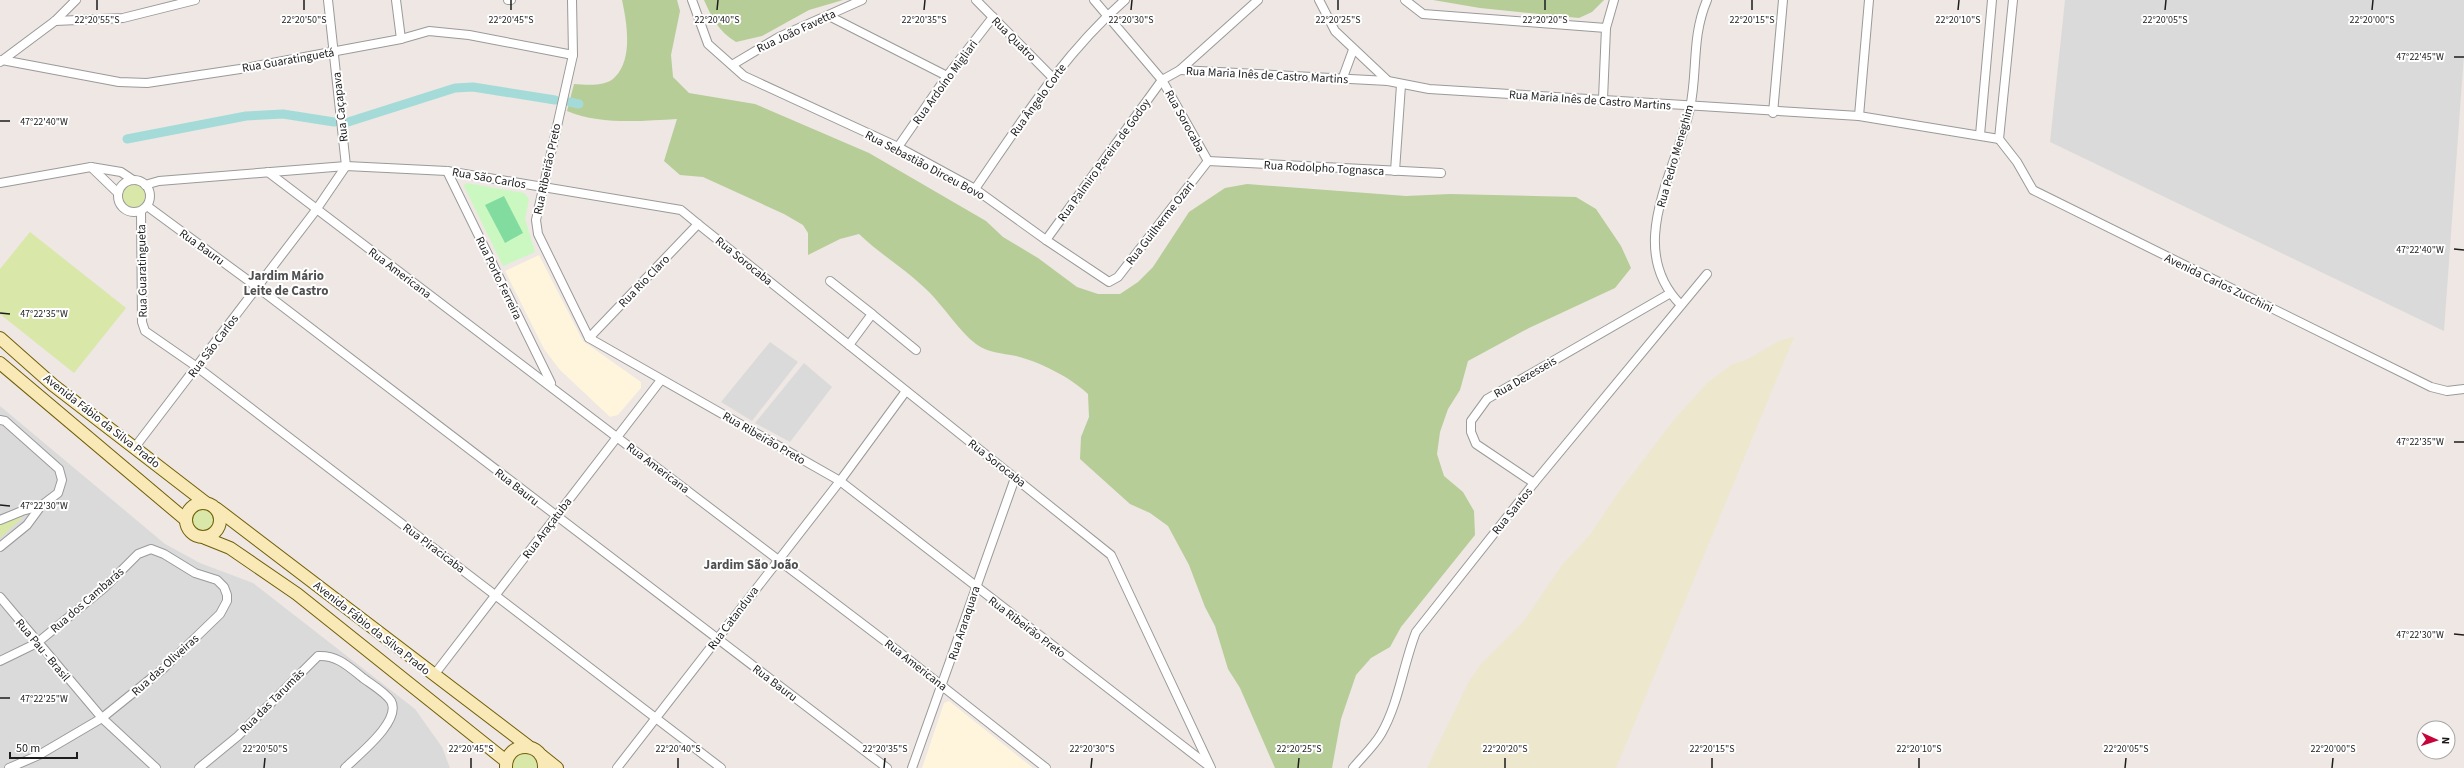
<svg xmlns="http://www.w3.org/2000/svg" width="2464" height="768" viewBox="0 0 2464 768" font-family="'Source Sans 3',sans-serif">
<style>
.residential{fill:#dbdada}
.education{fill:#fef5dc}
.farmland{fill:#ede7ce}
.grass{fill:#d9e8a9}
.forest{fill:#b6cd98}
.park{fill:#cbf8c0}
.pitch{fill:#82dca0}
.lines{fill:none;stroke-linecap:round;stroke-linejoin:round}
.canal{stroke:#a4dbd8;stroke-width:9}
.minor-casing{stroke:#9a9a9a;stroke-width:10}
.secondary-casing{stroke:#715f07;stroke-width:14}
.minor{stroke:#fff;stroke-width:8}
.secondary{stroke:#f8e9b7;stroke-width:12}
.ticks{fill:none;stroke:#1d1d1d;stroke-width:1.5}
.labels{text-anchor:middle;stroke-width:4;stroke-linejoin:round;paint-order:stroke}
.street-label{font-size:12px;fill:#1d1d1d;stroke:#fff}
.neighbourhood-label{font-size:13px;font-weight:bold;fill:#505050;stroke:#fff}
.ticks-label{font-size:10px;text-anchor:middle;fill:#1d1d1d;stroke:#fff;stroke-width:4;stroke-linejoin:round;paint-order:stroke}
</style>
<rect width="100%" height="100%" fill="#eee7e3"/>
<g class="residential">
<path d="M 2065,0 L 2464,0 L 2464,54 L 2444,331 L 2050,142 Z"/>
<path d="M 770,342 L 798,362 L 752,421 L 721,402 Z"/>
<path d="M 804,363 L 832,387 L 790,442 L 755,423 Z"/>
<path d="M 0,406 L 165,544 L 200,563 L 253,583 L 415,709 L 442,747 L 450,768 L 0,768 Z"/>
</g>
<g class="education">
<path d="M 539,255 L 583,341 L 641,382 L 641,388 L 618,415 L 610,417 L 560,370 L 544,349 L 505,271 Z"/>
<path d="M 949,701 L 1033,768 L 922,768 L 944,703 Z"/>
</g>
<path class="farmland" d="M 1794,337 L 1616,768 L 1427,768 L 1468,683 L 1480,665 L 1523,622 L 1562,565 L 1589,536 L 1618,493 L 1673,421 L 1707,383 L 1731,365 L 1748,359 L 1781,340 Z"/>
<g class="grass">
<circle cx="134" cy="197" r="13"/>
<path d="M 30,232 L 126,308 L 74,373 L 0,314 L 0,269 Z"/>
<circle cx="203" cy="520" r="14"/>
<path d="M 21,513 L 22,518 L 0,538 L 0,523 Z"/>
<path d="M 525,752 L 536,758 L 537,768 L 511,768 C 511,758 516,754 525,752 Z"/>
</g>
<g class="forest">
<path d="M 622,0 L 677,0 L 680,11 L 671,55 L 673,77 L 689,93 L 755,104 L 869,153 L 986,221 L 1003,237 L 1038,258 L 1077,287 L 1098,294 L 1120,294 L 1138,282 L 1153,267 L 1189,212 L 1225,188 L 1247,184 L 1406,196 L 1450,194 L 1576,197 L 1596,209 L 1621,246 L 1631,268 L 1615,288 L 1529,328 L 1468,361 L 1460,390 L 1448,409 L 1440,432 L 1437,454 L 1444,476 L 1463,492 L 1474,511 L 1475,535 L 1401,627 L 1390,647 L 1371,658 L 1356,675 L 1341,719 L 1332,768 L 1275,768 L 1240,688 L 1228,669 L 1215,626 L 1205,607 L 1189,565 L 1168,526 L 1150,513 L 1130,504 L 1080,459 L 1081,437 L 1089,417 L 1088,394 C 1070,377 1040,362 1016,356 C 1002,353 988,353 976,344 C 959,331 944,307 929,292 C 907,270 881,255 859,234 L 840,239 L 808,255 L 808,233 L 803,225 L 784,214 L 703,177 L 680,175 L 664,161 L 677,119 C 642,121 600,125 567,111 L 574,84 C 586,85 606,87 615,77 C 633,59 627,23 622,0 Z"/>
<path d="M 704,0 L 843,0 L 809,10 L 762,36 L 736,42 C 719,32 712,18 704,0 Z"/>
<path d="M 1433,0 L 1604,0 L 1592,12 L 1579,18 L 1480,8 Z"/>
</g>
<path class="park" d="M 466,183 L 524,193 L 529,199 L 525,219 L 535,252 L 503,266 L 464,186 Z"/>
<path class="pitch" d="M 504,196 L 523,233 L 505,243 L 485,205 Z"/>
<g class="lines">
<g class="canal">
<path d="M 570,102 L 579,104"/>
<path d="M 345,123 L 455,88 L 473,87 L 555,100"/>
<path d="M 127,139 L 246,116 L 283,114 L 334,122"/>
</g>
<defs>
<g id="minor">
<path d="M 328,0 L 346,166"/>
<path d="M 396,0 L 401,39"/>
<path d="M 508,0 L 511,0"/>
<path d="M 572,0 L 573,55 L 536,220 L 538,234 L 589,338 L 840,481 L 1210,767"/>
<path d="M 692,0 L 708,44 L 744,76 L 898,147 L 975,189 L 1046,240 L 1109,282 L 1118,277 L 1208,161"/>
<path d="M 976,0 L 1052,77"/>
<path d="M 1094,0 L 1162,80 L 1208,161"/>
<path d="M 1319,0 L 1335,31 L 1388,81"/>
<path d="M 1405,0 L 1423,14 L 1606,28"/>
<path d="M 829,16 L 947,76"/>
<path d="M 55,21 L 123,18 L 195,0"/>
<path d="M 2,60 L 119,82 L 147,83 L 240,69 L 401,39 L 429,31 L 469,35 L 573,55"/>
<path d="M 0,62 L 55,21 L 76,0"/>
<path d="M 732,65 L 779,37 L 862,0"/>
<path d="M 1180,70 L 1388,81 L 1429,89 L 1859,116 L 1999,139"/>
<path d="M 1342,80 L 1353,50"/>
<path d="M 1603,99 L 1606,28 L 1614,0"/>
<path d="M 1773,113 L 1783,0"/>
<path d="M 1859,116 L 1869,0"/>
<path d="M 1980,135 L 1992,0"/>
<path d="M 1999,139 L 2017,162 L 2033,190 L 2431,387 L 2447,391 L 2464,389"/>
<path d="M 1999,139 L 2013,0"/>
<path d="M 898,147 L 947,76 L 993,17"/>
<path d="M 1208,161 L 1441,173"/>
<path d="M 91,167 L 118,193"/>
<path d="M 447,171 L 551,383"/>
<path d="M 1395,171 L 1401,85"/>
<path d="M 268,172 L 885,641 L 1046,768"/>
<circle cx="134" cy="196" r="16"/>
<path d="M 0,183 L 91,167 L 121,172 L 133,180"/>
<path d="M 145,185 L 159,181 L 346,166 L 447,171 L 681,210 L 698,224 L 1111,555 L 1211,768"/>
<path d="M 975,189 C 1021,122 1064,53 1125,0"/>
<path d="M 147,206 L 257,287 L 887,768"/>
<path d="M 141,211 L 142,322 L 145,331 L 197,367 L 721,768"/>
<path d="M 1046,240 L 1162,80 L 1180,70 L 1258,0"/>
<path d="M 830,281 L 872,314 L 849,345"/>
<path d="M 1681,305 C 1624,248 1676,172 1690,108 C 1698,71 1691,38 1707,0"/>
<path d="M 872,314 L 916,350"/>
<path d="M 589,338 L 698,224"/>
<path d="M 0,420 L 5,421 L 59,469 L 62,480 L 58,493 L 41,506 L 27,525 L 0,547"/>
<path d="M 135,447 L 316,210 L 346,166"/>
<path d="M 1534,483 L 1476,444 L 1471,432 L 1471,421 L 1487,399 L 1669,294"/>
<path d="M 0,520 L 22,511 L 41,506"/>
<path d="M 0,597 L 102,718 L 156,768"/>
<path d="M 0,661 L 37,643 L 104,588 L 138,554 L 151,549 L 164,554 L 195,573 L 217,580 L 224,587 L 227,595 L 227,601 L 220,614 L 164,668 L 102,718 L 39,755 L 9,768"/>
<path d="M 434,675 L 661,380"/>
<path d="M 199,768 L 238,736 L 318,656 C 337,655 348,666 363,678 C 371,684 385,692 391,701 C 402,721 358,755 345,768"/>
<path d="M 617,768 L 840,481 L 906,391"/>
<path d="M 912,768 L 1015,478"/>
<path d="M 1353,768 C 1362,757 1374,746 1381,734 C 1399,703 1403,665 1416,632 L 1534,483 L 1707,274"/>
</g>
<g id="secondary">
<path d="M 0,338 L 53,385 L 206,503"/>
<path d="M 0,363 L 186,520"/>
<circle cx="203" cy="520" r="17"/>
<path d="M 217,509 L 528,746"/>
<path d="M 205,538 L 230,548 L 297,594 L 506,761"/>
<path d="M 542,756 L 557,768"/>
<path d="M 506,768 C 505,740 545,740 544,768"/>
</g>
</defs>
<use href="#minor" class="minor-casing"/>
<use href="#secondary" class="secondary-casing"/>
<use href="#minor" class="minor"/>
<use href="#secondary" class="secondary"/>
</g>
<path class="ticks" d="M 97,10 L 97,0M 304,10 L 304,0M 511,10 L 511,0M 717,10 L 718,0M 924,10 L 925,0M 1131,10 L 1132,0M 1338,10 L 1338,0M 1545,10 L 1545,0M 1752,10 L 1752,0M 1958,10 L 1959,0M 2165,10 L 2166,0M 2372,10 L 2373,0M 2454,57 L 2464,57M 0,121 L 10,121M 2454,249 L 2464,250M 0,313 L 10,314M 2454,442 L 2464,442M 0,505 L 10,506M 2454,634 L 2464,635M 0,698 L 10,698M 264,768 L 265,758M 471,768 L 471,758M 678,768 L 678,758M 884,768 L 885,758M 1091,768 L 1092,758M 1298,768 L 1299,758M 1505,768 L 1505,758M 1712,768 L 1712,758M 1919,768 L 1919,758M 2125,768 L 2126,758M 2332,768 L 2333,758"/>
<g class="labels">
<g class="street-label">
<text transform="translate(796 31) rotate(-25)" y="4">Rua João Favetta</text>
<text transform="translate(1014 39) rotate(45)" y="4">Rua Quatro</text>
<text transform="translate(288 60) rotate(-10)" y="4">Rua Guaratinguetá</text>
<text transform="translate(1267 75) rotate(3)" y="4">Rua Maria Inês de Castro Martins</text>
<text transform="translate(945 82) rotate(-54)" y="4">Rua Ardoíno Migliari</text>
<text transform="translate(1038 100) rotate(-54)" y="4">Rua Ângelo Corte</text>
<text transform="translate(1590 100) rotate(4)" y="4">Rua Maria Inês de Castro Martins</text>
<text transform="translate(340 107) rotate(-96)" y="4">Rua Caçapava</text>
<text transform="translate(1185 121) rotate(61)" y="4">Rua Sorocaba</text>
<text transform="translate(1675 156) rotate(-74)" y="4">Rua Pedro Meneghim</text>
<text transform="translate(1104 160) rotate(-54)" y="4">Rua Palmiro Pereira de Godoy</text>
<text transform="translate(925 165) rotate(28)" y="4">Rua Sebastião Dirceu Bovo</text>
<text transform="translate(1324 168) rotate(3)" y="4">Rua Rodolpho Tognasca</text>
<text transform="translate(547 169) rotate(-78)" y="4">Rua Ribeirão Preto</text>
<text transform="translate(489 178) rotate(10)" y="4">Rua São Carlos</text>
<text transform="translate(1160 223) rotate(-52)" y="4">Rua Guilherme Ozari</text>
<text transform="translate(202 247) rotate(36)" y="4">Rua Bauru</text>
<text transform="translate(744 261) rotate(39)" y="4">Rua Sorocaba</text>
<text transform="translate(142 271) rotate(-91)" y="4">Rua Guaratingueta</text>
<text transform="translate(400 273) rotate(37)" y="4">Rua Americana</text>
<text transform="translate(499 278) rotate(64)" y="4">Rua Porto Ferreira</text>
<text transform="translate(644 281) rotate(-46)" y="4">Rua Rio Claro</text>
<text transform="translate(2219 283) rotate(26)" y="4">Avenida Carlos Zucchini</text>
<text transform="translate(213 346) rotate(-53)" y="4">Rua São Carlos</text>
<text transform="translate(1525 377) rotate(-30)" y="4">Rua Dezesseis</text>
<text transform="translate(102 421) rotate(38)" y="4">Avenida Fábio da Silva Prado</text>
<text transform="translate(764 438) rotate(30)" y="4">Rua Ribeirão Preto</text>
<text transform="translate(997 463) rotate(38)" y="4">Rua Sorocaba</text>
<text transform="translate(658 468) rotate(37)" y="4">Rua Americana</text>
<text transform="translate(517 487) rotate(38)" y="4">Rua Bauru</text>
<text transform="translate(1512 511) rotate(-51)" y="4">Rua Santos</text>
<text transform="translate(547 528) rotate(-53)" y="4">Rua Araçatuba</text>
<text transform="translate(434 548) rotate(37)" y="4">Rua Piracicaba</text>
<text transform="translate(87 600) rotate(-41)" y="4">Rua dos Cambarás</text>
<text transform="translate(733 618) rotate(-53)" y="4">Rua Catanduva</text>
<text transform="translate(964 623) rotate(-72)" y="4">Rua Araraquara</text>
<text transform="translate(1027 627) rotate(37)" y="4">Rua Ribeirão Preto</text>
<text transform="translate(372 628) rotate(38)" y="4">Avenida Fábio da Silva Prado</text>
<text transform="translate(43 650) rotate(50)" y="4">Rua Pau - Brasil</text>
<text transform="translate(165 665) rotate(-42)" y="4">Rua das Oliveiras</text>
<text transform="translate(916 665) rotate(38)" y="4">Rua Americana</text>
<text transform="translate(775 683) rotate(37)" y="4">Rua Bauru</text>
<text transform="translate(272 701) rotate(-45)" y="4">Rua das Tarumãs</text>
</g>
<g class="neighbourhood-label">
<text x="286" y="280">Jardim Mário<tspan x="286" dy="15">Leite de Castro</tspan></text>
<text x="751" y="569">Jardim São João</text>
</g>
</g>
<g class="ticks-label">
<text x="97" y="23">22°20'55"S</text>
<text x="304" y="23">22°20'50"S</text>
<text x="511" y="23">22°20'45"S</text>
<text x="717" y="23">22°20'40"S</text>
<text x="924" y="23">22°20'35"S</text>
<text x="1131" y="23">22°20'30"S</text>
<text x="1338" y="23">22°20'25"S</text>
<text x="1545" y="23">22°20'20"S</text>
<text x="1752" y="23">22°20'15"S</text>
<text x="1958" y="23">22°20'10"S</text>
<text x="2165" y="23">22°20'05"S</text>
<text x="2372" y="23">22°20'00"S</text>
<text x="2420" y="60">47°22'45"W</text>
<text x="44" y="125">47°22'40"W</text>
<text x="2420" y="253">47°22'40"W</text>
<text x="44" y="317">47°22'35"W</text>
<text x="2420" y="445">47°22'35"W</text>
<text x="44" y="509">47°22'30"W</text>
<text x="2420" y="638">47°22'30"W</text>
<text x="44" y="702">47°22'25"W</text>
<text x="265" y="752">22°20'50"S</text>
<text x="471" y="752">22°20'45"S</text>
<text x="678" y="752">22°20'40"S</text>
<text x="885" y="752">22°20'35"S</text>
<text x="1092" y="752">22°20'30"S</text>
<text x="1299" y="752">22°20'25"S</text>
<text x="1505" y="752">22°20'20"S</text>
<text x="1712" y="752">22°20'15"S</text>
<text x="1919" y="752">22°20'10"S</text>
<text x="2126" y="752">22°20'05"S</text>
<text x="2333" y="752">22°20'00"S</text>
</g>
<g transform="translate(2436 740) rotate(93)"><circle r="19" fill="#ffffff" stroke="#a5a5a5"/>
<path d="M0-3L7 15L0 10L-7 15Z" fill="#c6043a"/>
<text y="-6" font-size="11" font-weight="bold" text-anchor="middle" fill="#1d1d1d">N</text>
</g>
<path d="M10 752v6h67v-6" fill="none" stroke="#1d1d1d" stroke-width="2"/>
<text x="16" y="752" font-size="12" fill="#1d1d1d" stroke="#ffffff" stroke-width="3" paint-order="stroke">50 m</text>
</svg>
